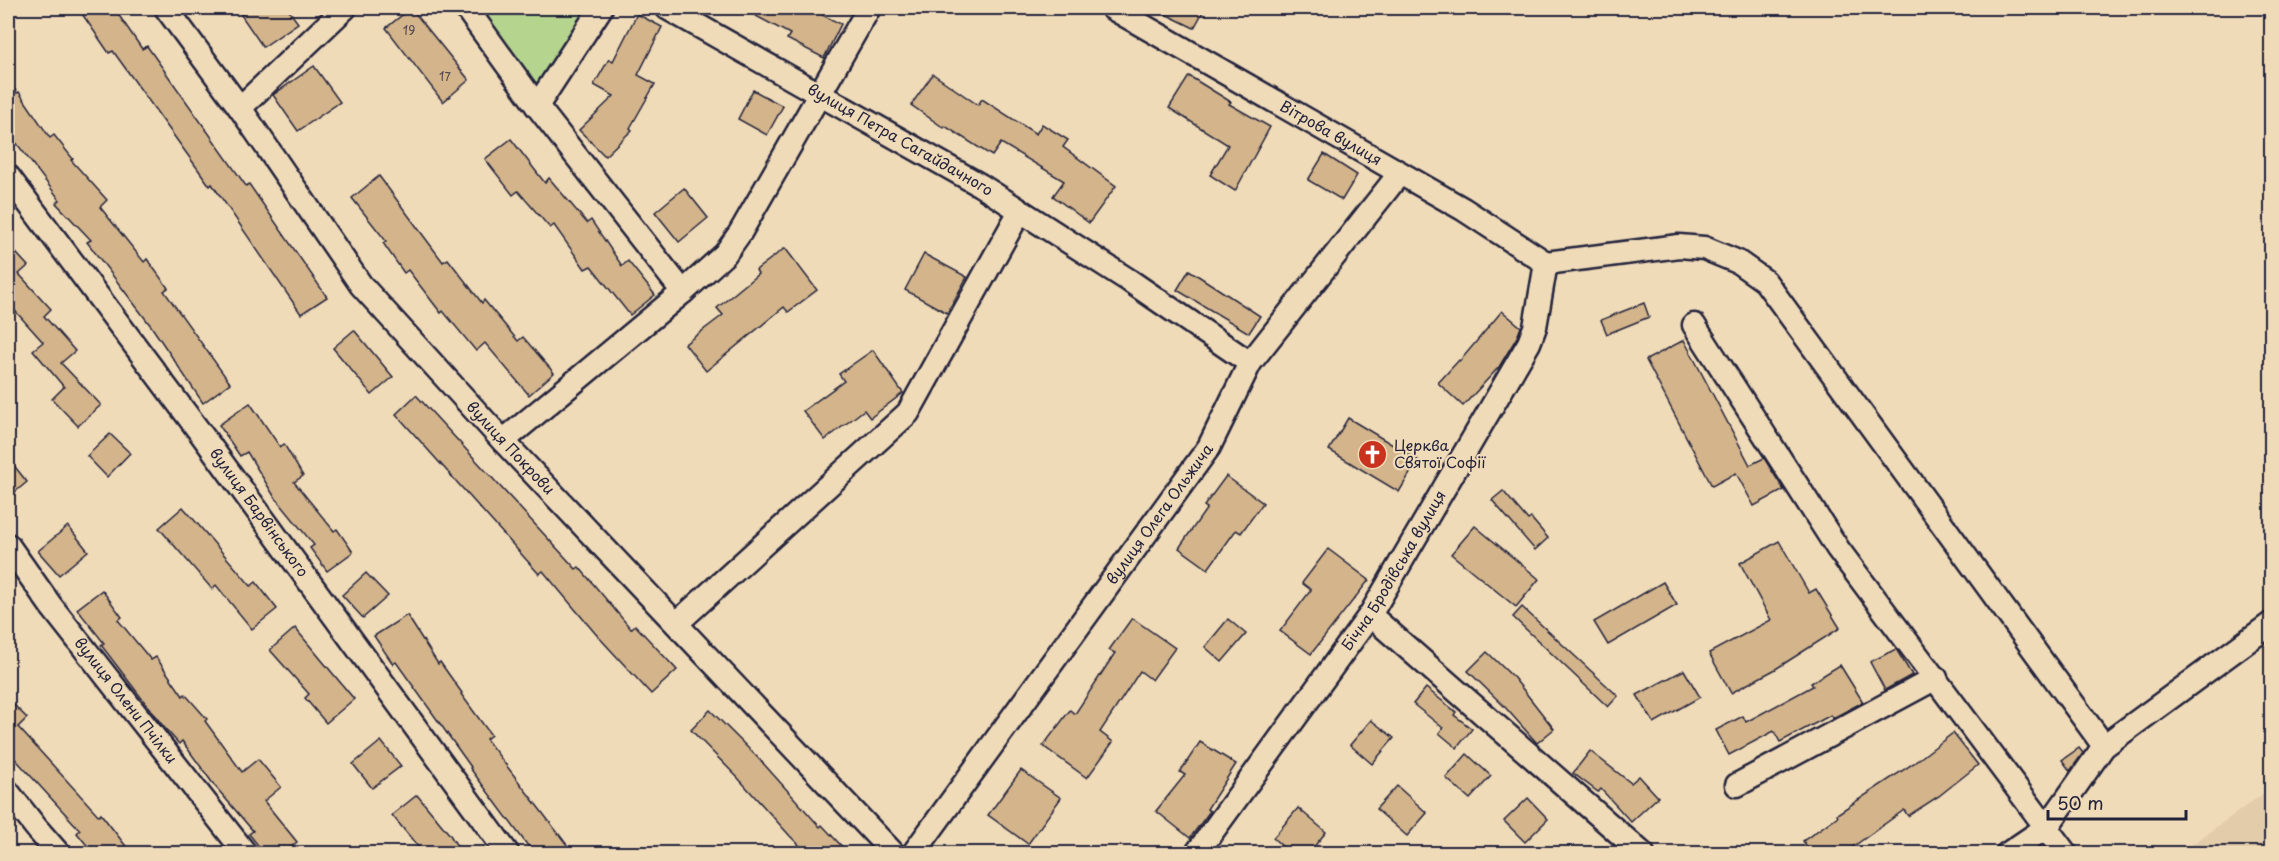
<svg xmlns="http://www.w3.org/2000/svg" width="2279" height="861" viewBox="0 0 2279 861" font-family="'Playpen Sans',sans-serif">
<style>
.built{fill:#e3cca9}
.green{fill:#b5d48e;stroke:#6c7b64;stroke-width:1.5}
.building{fill:#d3b48b;stroke:#22223b;stroke-width:1.5}
.lines{fill:none;stroke-linecap:round;stroke-linejoin:round}
.minor-casing{stroke:#22223b;stroke-width:27}
.minor{stroke:#f0dbb9;stroke-width:22}
.labels{text-anchor:middle;stroke-width:4.5;stroke-linejoin:round;paint-order:stroke}
.number-label{font-size:12px;fill:#4e464f}
.street-label{font-size:15px;fill:#22223b;stroke:#f0dbb9}
.poi-label{font-size:15px;fill:#22223b;stroke:#f0dbb9;text-anchor:start}
</style>
<rect width="100%" height="100%" fill="#f0dbb9"/>
<filter id="ink" filterUnits="userSpaceOnUse"><feTurbulence type="fractalNoise" baseFrequency=".0167" numOctaves="2"/><feDisplacementMap in="SourceGraphic" scale="12" xChannelSelector="R" yChannelSelector="G"/><feConvolveMatrix kernelMatrix="1 2 1 2 8 2 1 2 1" color-interpolation-filters="sRGB"/></filter>
<g filter="url(#ink)">
<path class="built" d="M 2271,788 L 2271,853 L 2180,853 Z"/>
<path class="green" d="M 465,8 L 597,8 L 537,106 Z"/>
<g class="building">
<path d="M 78,8 L 114,8 L 142,49 L 147,46 L 246,186 L 249,184 L 327,297 L 301,314 L 212,184 L 210,186 L 113,51 L 109,53 Z"/>
<path d="M 251,8 L 287,8 L 298,23 L 263,47 L 241,15 Z"/>
<path d="M 411,8 L 469,80 L 443,102 L 386,28 Z"/>
<path d="M 741,8 L 808,8 L 841,24 L 824,58 L 787,39 L 790,34 Z"/>
<path d="M 1153,8 L 1205,8 L 1194,28 Z"/>
<path d="M 637,14 L 662,27 L 638,75 L 655,84 L 630,128 L 632,130 L 605,156 L 579,130 L 614,96 L 594,85 L 609,59 L 613,61 Z"/>
<path d="M 314,66 L 340,102 L 298,131 L 273,95 Z"/>
<path d="M 933,74 L 978,105 L 982,99 L 1036,134 L 1042,124 L 1068,140 L 1063,147 L 1116,186 L 1089,223 L 1053,196 L 1064,181 L 1001,143 L 992,156 L 945,126 L 944,128 L 911,105 Z"/>
<path d="M 1189,76 L 1231,102 L 1229,104 L 1270,127 L 1235,191 L 1210,175 L 1228,145 L 1169,108 Z"/>
<path d="M 8,79 L 17,93 L 19,92 L 50,138 L 54,135 L 73,159 L 71,160 L 107,200 L 100,207 L 144,262 L 147,259 L 168,288 L 164,291 L 230,383 L 203,403 L 151,326 L 87,242 L 91,240 L 56,203 L 60,200 L 8,132 Z"/>
<path d="M 753,90 L 783,106 L 767,135 L 738,119 Z"/>
<path d="M 511,139 L 545,183 L 549,178 L 587,223 L 591,220 L 622,266 L 628,261 L 655,295 L 630,315 L 591,266 L 585,269 L 554,225 L 550,228 L 518,191 L 513,195 L 485,159 Z"/>
<path d="M 1324,154 L 1357,175 L 1342,200 L 1308,180 Z"/>
<path d="M 379,176 L 443,262 L 448,259 L 482,303 L 484,300 L 518,341 L 523,337 L 554,373 L 529,395 L 485,343 L 476,351 L 443,311 L 441,313 L 408,270 L 404,273 L 383,243 L 386,241 L 352,198 Z"/>
<path d="M 684,188 L 708,218 L 679,242 L 655,212 Z"/>
<path d="M 8,244 L 28,266 L 19,274 L 51,309 L 44,316 L 75,351 L 61,363 L 101,405 L 78,426 L 52,399 L 64,387 L 33,350 L 43,342 L 8,303 Z"/>
<path d="M 785,248 L 817,290 L 788,312 L 784,307 L 706,371 L 685,344 L 723,315 L 717,308 L 758,274 L 756,270 Z"/>
<path d="M 924,254 L 967,277 L 947,313 L 905,290 Z"/>
<path d="M 1189,270 L 1260,316 L 1249,333 L 1177,290 Z"/>
<path d="M 1644,303 L 1649,317 L 1607,334 L 1601,320 Z"/>
<path d="M 1502,311 L 1521,327 L 1517,337 L 1499,367 L 1463,406 L 1438,383 L 1459,360 L 1460,361 Z"/>
<path d="M 354,330 L 393,377 L 372,395 L 333,348 Z"/>
<path d="M 1684,340 L 1750,465 L 1764,458 L 1784,490 L 1754,506 L 1736,473 L 1712,486 L 1646,360 Z"/>
<path d="M 873,350 L 903,393 L 870,418 L 864,410 L 825,440 L 803,411 L 844,381 L 839,374 Z"/>
<path d="M 416,395 L 576,569 L 579,567 L 631,629 L 635,625 L 677,670 L 651,694 L 595,633 L 543,571 L 539,574 L 396,414 Z"/>
<path d="M 250,403 L 280,447 L 284,444 L 303,476 L 294,482 L 334,531 L 337,529 L 353,552 L 327,571 L 310,548 L 314,545 L 274,496 L 247,452 L 240,456 L 219,425 Z"/>
<path d="M 1348,418 L 1418,460 L 1399,492 L 1329,450 Z"/>
<path d="M 110,434 L 130,453 L 107,477 L 87,456 Z"/>
<path d="M 8,458 L 27,482 L 8,498 Z"/>
<path d="M 1226,476 L 1263,503 L 1241,533 L 1236,530 L 1208,569 L 1179,548 L 1207,508 L 1204,506 Z"/>
<path d="M 1503,491 L 1528,520 L 1531,518 L 1548,538 L 1535,550 L 1492,500 Z"/>
<path d="M 183,507 L 251,586 L 256,582 L 277,609 L 252,629 L 216,585 L 212,589 L 159,528 Z"/>
<path d="M 68,526 L 88,551 L 59,575 L 38,551 Z"/>
<path d="M 1475,526 L 1539,579 L 1516,607 L 1451,554 Z"/>
<path d="M 1779,541 L 1809,593 L 1816,589 L 1840,628 L 1774,670 L 1731,693 L 1709,653 L 1771,620 L 1740,563 Z"/>
<path d="M 1328,549 L 1369,580 L 1311,654 L 1280,631 L 1311,590 L 1302,583 Z"/>
<path d="M 366,573 L 388,596 L 363,618 L 342,595 Z"/>
<path d="M 1663,582 L 1677,605 L 1608,645 L 1594,622 Z"/>
<path d="M 102,590 L 122,617 L 118,620 L 151,660 L 156,657 L 183,696 L 185,694 L 207,719 L 205,721 L 242,772 L 258,759 L 281,787 L 264,801 L 297,842 L 283,854 L 265,854 L 249,834 L 253,831 L 214,785 L 182,741 L 179,744 L 163,726 L 101,645 L 104,643 L 77,609 Z"/>
<path d="M 1522,607 L 1618,696 L 1608,707 L 1513,617 Z"/>
<path d="M 407,615 L 438,664 L 440,662 L 462,693 L 461,694 L 491,735 L 486,739 L 574,854 L 534,854 L 470,768 L 471,767 L 396,662 L 393,664 L 374,636 Z"/>
<path d="M 1132,618 L 1175,648 L 1152,680 L 1140,671 L 1100,732 L 1113,742 L 1087,778 L 1043,746 L 1070,710 L 1075,714 L 1115,653 L 1109,650 Z"/>
<path d="M 1228,619 L 1246,634 L 1222,662 L 1205,647 Z"/>
<path d="M 295,628 L 354,699 L 326,723 L 305,698 L 309,694 L 270,650 Z"/>
<path d="M 1896,649 L 1912,675 L 1885,690 L 1870,662 Z"/>
<path d="M 1487,652 L 1514,678 L 1554,729 L 1537,743 L 1504,706 L 1468,671 Z"/>
<path d="M 1840,665 L 1863,702 L 1833,718 L 1831,715 L 1780,742 L 1774,731 L 1729,755 L 1716,730 L 1743,716 L 1746,722 L 1813,686 L 1811,683 Z"/>
<path d="M 1684,670 L 1700,697 L 1654,723 L 1637,695 Z"/>
<path d="M 1426,688 L 1456,712 L 1454,715 L 1472,729 L 1457,748 L 1439,733 L 1443,728 L 1413,704 Z"/>
<path d="M 8,699 L 27,718 L 18,727 L 99,816 L 101,814 L 132,854 L 94,854 L 77,833 L 80,830 L 8,751 Z"/>
<path d="M 710,710 L 762,762 L 820,827 L 822,825 L 849,854 L 808,854 L 790,836 L 738,778 L 691,730 Z"/>
<path d="M 1371,720 L 1394,738 L 1372,764 L 1350,745 Z"/>
<path d="M 1953,733 L 1978,765 L 1939,796 L 1908,816 L 1904,810 L 1843,854 L 1812,854 L 1803,841 L 1838,816 L 1837,814 L 1914,763 Z"/>
<path d="M 381,741 L 401,766 L 372,788 L 353,764 Z"/>
<path d="M 1200,742 L 1236,764 L 1207,809 L 1210,811 L 1190,838 L 1156,811 L 1185,775 L 1180,772 Z"/>
<path d="M 2079,748 L 2083,753 L 2070,771 L 2062,760 Z"/>
<path d="M 1590,751 L 1631,783 L 1639,776 L 1658,797 L 1631,822 L 1601,789 L 1598,792 L 1573,773 Z"/>
<path d="M 1467,754 L 1491,776 L 1470,799 L 1446,778 Z"/>
<path d="M 1021,770 L 1061,798 L 1028,844 L 988,815 Z"/>
<path d="M 1397,786 L 1427,813 L 1407,836 L 1376,809 Z"/>
<path d="M 417,795 L 450,835 L 462,854 L 424,854 L 392,815 Z"/>
<path d="M 1528,798 L 1548,819 L 1525,842 L 1504,821 Z"/>
<path d="M 1298,808 L 1326,832 L 1308,854 L 1291,854 L 1273,838 Z"/>
</g>
<g class="lines">
<defs>
<g id="minor">
<path id="s1" d="M 166,8 L 240,108 L 361,285 L 503,441 L 894,854"/>
<path d="M 466,8 L 537,106 L 683,292"/>
<path id="s2" d="M 667,8 L 980,185 L 1130,281 L 1250,363"/>
<path id="s3" d="M 1112,8 L 1463,209 L 1546,263"/>
<path d="M 537,106 L 601,8"/>
<path d="M 240,108 L 345,8"/>
<path id="s4" d="M 8,176 L 202,435 L 508,854"/>
<path d="M 1546,263 L 1679,246 L 1704,248 L 1738,262 L 1765,281 L 2104,746"/>
<path d="M 1694,325 L 1838,549 L 2066,854"/>
<path d="M 503,441 L 683,292 L 725,254 L 740,233 L 869,8"/>
<path id="s5" d="M 8,545 L 51,606 L 246,854"/>
<path d="M 1370,615 L 1643,854"/>
<path d="M 677,623 L 908,413 L 1020,211"/>
<path d="M 1737,785 L 1936,678"/>
<path d="M 8,792 L 38,830 L 59,854"/>
<path id="s6" d="M 913,854 L 1209,447 L 1250,363 L 1400,173"/>
<path id="s7" d="M 1196,854 L 1370,615 L 1529,343 L 1535,327 L 1546,263"/>
<path d="M 2007,854 L 2047,827 L 2104,746 L 2272,623"/>
</g>
</defs>
<use href="#minor" class="minor-casing"/>
<use href="#minor" class="minor"/>
</g>
</g>
<defs>
<symbol id="church-disc" viewBox="-11 -11 22 22"><circle r="9.5" fill="#c8321e" stroke="#f0dbb9"/><path d="M-1.2-6h2.4v3.5h3.3v2.4h-3.3V6h-2.4V-.1h-3.3v-2.4h3.3Z" fill="#fff"/></symbol>
</defs>
<g fill-rule="evenodd">
<use href="#church-disc" x="1356" y="438" width="33" height="33"/>
</g>
<g class="labels">
<g class="number-label">
<text x="409" y="35">19</text>
<text x="445" y="81">17</text>
</g>
<g class="street-label">
<text dy="5" stroke="none"><textPath href="#s3" startOffset="252">Вітрова вулиця</textPath></text>
<text dy="5" stroke="none"><textPath href="#s2" startOffset="268">вулиця Петра Сагайдачного</textPath></text>
<text dy="5" stroke="none"><textPath href="#s1" startOffset="560">вулиця Покрови</textPath></text>
<text dy="5" stroke="none"><textPath href="#s4" startOffset="420">вулиця Барвінського</textPath></text>
<text dy="5" stroke="none"><textPath href="#s6" startOffset="420">вулиця Олега Ольжича</textPath></text>
<text dy="5" stroke="none"><textPath href="#s7" startOffset="346">Бічна Бродівська вулиця</textPath></text>
<text dy="5" stroke="none"><textPath href="#s5" startOffset="195">вулиця Олени Пчілки</textPath></text>
</g>
<g class="poi-label">
<text x="1394" y="451">Церква<tspan x="1394" dy="17">Святої Софії</tspan></text>
</g>
</g>
<rect width="2279" height="861" fill="none" stroke="#f0dbb9" stroke-width="30"/>
<rect x="15" y="15" width="2249" height="831" fill="none" stroke="#22223b" stroke-width="2" filter="url(#ink)"/>
<path d="M2048 810v9h138v-9" fill="none" stroke="#22223b" stroke-width="3"/>
<text x="2057" y="810" font-size="18" fill="#22223b" stroke="#f0dbb9" stroke-width="4.5" paint-order="stroke">50 m</text>
</svg>
